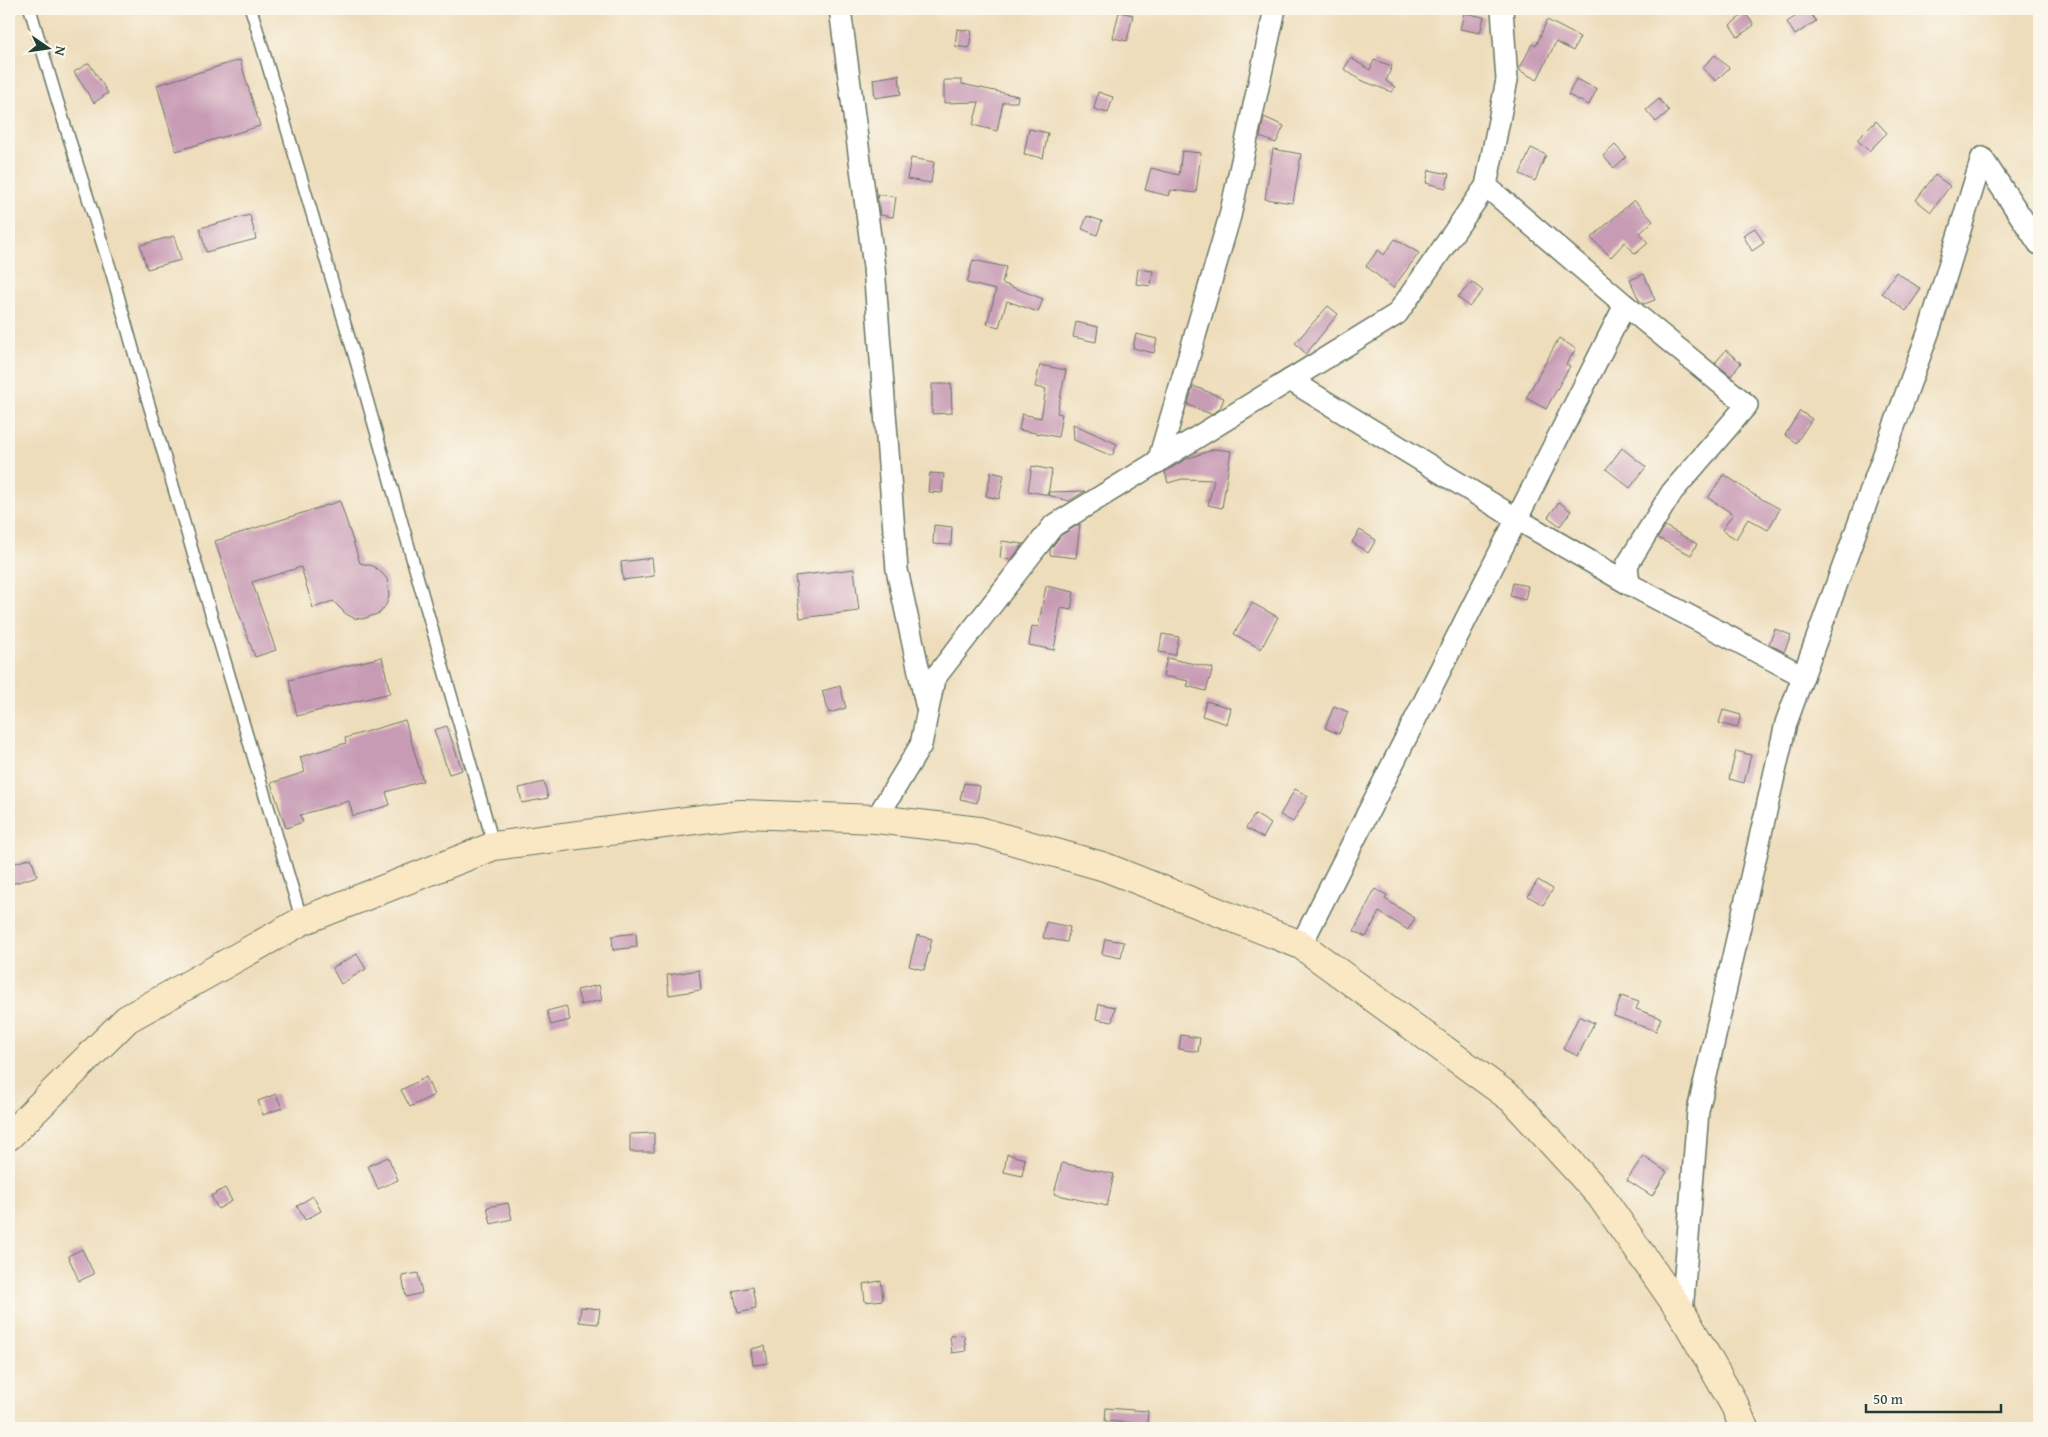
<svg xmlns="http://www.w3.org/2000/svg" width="2048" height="1437" viewBox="0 0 2048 1437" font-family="'Gentium Book Plus',serif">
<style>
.building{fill:#c89bb5}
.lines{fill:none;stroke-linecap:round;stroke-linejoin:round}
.lane-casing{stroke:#677563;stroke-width:14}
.street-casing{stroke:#677563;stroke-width:24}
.secondary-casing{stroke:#677563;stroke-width:30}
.lane{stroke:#fff;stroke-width:11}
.street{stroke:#fff;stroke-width:21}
.secondary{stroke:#fae7c3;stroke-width:28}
</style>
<rect width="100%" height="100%" fill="#fbf7ec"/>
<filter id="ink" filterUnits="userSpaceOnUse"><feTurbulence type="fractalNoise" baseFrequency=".02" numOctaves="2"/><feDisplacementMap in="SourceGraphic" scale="10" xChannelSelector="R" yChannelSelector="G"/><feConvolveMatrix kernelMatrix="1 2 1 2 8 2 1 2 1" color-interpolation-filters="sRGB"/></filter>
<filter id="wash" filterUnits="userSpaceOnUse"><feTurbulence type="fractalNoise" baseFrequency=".0096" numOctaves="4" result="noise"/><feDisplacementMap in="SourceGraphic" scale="20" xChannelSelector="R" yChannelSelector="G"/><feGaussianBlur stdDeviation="1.12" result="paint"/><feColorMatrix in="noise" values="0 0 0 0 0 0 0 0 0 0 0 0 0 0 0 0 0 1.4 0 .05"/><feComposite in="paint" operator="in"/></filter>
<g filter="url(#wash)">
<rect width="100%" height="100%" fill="#edb"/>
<g id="blocks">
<g class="building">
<path d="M 1807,9 L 1816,21 L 1795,35 L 1787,22 Z"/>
<path d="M 1119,12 L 1133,15 L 1127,41 L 1113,38 Z"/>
<path d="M 1464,13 L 1484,17 L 1480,33 L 1460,29 Z"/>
<path d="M 1745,13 L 1754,25 L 1738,37 L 1730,25 Z"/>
<path d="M 1547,20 L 1580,37 L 1573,51 L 1556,42 L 1537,80 L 1519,70 L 1532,44 L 1536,46 Z"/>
<path d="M 957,29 L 972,31 L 969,48 L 955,46 Z"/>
<path d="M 1715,55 L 1729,68 L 1716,81 L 1702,68 Z"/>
<path d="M 1351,58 L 1370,70 L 1374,60 L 1392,66 L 1386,81 L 1395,87 L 1392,92 L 1360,80 L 1344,69 Z"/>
<path d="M 240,60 L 260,126 L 176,151 L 157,85 Z"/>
<path d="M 89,63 L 108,93 L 94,103 L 74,72 Z"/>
<path d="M 899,75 L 901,94 L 875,98 L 873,79 Z"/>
<path d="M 1576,79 L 1597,89 L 1589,105 L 1568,95 Z"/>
<path d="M 944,80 L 962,80 L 962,84 L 1018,96 L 1017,102 L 1003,102 L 997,131 L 973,125 L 979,102 L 944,103 Z"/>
<path d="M 1098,92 L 1113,97 L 1108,113 L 1094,109 Z"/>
<path d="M 1659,99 L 1669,111 L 1656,122 L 1646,110 Z"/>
<path d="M 1264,117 L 1284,126 L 1276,143 L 1260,137 Z"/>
<path d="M 1876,121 L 1887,133 L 1869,151 L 1857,140 Z"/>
<path d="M 1029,129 L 1048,133 L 1043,158 L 1024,154 Z"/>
<path d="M 1615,145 L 1626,157 L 1614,168 L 1603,156 Z"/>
<path d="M 1531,148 L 1546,155 L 1535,181 L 1520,174 Z"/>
<path d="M 1273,149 L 1301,154 L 1293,203 L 1265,199 Z"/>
<path d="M 1182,151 L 1201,153 L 1196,193 L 1171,190 L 1169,196 L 1145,190 L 1151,168 L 1179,175 Z"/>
<path d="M 911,158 L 934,162 L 931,183 L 907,179 Z"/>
<path d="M 1429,170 L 1449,174 L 1446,188 L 1426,183 Z"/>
<path d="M 1935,175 L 1950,186 L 1931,212 L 1916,200 Z"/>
<path d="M 877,194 L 896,197 L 893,217 L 880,215 Z"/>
<path d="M 1634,200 L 1653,221 L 1640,233 L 1648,243 L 1635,254 L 1625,242 L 1611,257 L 1591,238 Z"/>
<path d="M 250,215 L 256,239 L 206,252 L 200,228 Z"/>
<path d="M 1087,216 L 1102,221 L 1097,235 L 1082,229 Z"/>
<path d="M 1755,228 L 1764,243 L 1752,251 L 1743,235 Z"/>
<path d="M 174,236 L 181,260 L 147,269 L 140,245 Z"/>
<path d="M 1395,239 L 1419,253 L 1393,288 L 1366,266 L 1378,250 L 1384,255 Z"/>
<path d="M 973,260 L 1006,267 L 1002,283 L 1043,299 L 1038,312 L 1007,301 L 999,327 L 987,324 L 996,290 L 967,283 Z"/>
<path d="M 1138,269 L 1153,271 L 1151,286 L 1136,284 Z"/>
<path d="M 1896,272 L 1921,289 L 1906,311 L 1882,293 Z"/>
<path d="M 1644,274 L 1655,300 L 1644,304 L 1639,300 L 1630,280 Z"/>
<path d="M 1472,282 L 1483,291 L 1469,307 L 1458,297 Z"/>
<path d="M 1328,306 L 1338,314 L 1306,354 L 1295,343 Z"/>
<path d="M 1076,322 L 1098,327 L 1096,342 L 1073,337 Z"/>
<path d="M 1136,334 L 1157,339 L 1154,353 L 1133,348 Z"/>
<path d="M 1559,338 L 1576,349 L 1566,364 L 1570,366 L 1546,409 L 1526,398 Z"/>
<path d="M 1726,350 L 1741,363 L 1731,376 L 1715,363 Z"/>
<path d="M 1040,365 L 1066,370 L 1057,413 L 1062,414 L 1058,437 L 1019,430 L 1022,414 L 1041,418 L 1046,389 L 1035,387 Z"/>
<path d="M 932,384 L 951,384 L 952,413 L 932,414 Z"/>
<path d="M 1193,386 L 1224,398 L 1220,409 L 1211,414 L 1188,405 Z"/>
<path d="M 1800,411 L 1812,419 L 1796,443 L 1785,435 Z"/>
<path d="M 1073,424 L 1117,444 L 1112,456 L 1074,440 Z"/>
<path d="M 1622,448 L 1646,467 L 1630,488 L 1606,469 Z"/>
<path d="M 1215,449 L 1231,451 L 1222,508 L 1208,505 L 1214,480 L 1182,479 L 1168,483 L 1165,472 L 1186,459 Z"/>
<path d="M 1032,466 L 1052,470 L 1048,495 L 1028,491 Z"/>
<path d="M 991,472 L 1004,475 L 999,499 L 986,496 Z"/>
<path d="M 930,473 L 944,474 L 942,493 L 928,492 Z"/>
<path d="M 1724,474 L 1751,493 L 1780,509 L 1768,530 L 1748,519 L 1736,539 L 1722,530 L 1733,514 L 1708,498 Z"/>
<path d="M 1085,491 L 1069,501 L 1048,495 L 1048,492 Z"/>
<path d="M 340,501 L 360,563 L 373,566 L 381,572 L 387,579 L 389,597 L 386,605 L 380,613 L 363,619 L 354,618 L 346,614 L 333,601 L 313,608 L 301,567 L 252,582 L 276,650 L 255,657 L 230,589 L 215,541 Z"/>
<path d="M 1559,502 L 1571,511 L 1560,526 L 1548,517 Z"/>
<path d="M 1080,524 L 1076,558 L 1050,555 L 1050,550 L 1061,535 Z"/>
<path d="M 934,525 L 952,527 L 951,545 L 933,544 Z"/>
<path d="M 1665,526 L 1697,544 L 1691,555 L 1658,538 Z"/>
<path d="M 1360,530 L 1376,540 L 1368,553 L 1352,542 Z"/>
<path d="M 1002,541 L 1023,544 L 1011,560 L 1000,558 Z"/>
<path d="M 652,558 L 654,576 L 623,580 L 621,562 Z"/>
<path d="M 854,569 L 859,611 L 800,618 L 795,576 Z"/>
<path d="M 1513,583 L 1528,586 L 1525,600 L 1510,596 Z"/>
<path d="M 1046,586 L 1074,592 L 1071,610 L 1061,608 L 1054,650 L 1029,645 L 1032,626 L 1038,627 Z"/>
<path d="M 1252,603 L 1278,617 L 1261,649 L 1234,634 Z"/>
<path d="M 1775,629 L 1791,635 L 1784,652 L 1769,644 Z"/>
<path d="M 1162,634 L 1179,637 L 1175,655 L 1159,652 Z"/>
<path d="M 382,657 L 390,693 L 297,716 L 289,680 Z"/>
<path d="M 1167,658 L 1213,668 L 1206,691 L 1187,686 L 1189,681 L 1163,676 Z"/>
<path d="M 840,686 L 846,708 L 829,713 L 822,691 Z"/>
<path d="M 1206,701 L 1231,708 L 1227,724 L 1202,716 Z"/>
<path d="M 1334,706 L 1348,712 L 1339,734 L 1325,728 Z"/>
<path d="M 1723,710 L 1741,715 L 1737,728 L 1719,723 Z"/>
<path d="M 405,720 L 423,781 L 386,792 L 390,805 L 353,816 L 349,801 L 300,815 L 303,822 L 286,828 L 271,783 L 305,772 L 300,757 L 346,743 L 345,738 Z"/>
<path d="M 447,726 L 462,770 L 449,774 L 434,730 Z"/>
<path d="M 1736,751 L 1751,755 L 1744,783 L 1729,779 Z"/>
<path d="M 544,782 L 548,798 L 522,803 L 519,788 Z"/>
<path d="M 964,783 L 980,786 L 977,803 L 960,799 Z"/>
<path d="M 1295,789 L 1308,796 L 1293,822 L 1280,815 Z"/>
<path d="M 1255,814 L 1271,824 L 1263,838 L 1246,828 Z"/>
<path d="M 31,858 L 37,876 L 9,885 L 9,865 Z"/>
<path d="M 1538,880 L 1553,889 L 1543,905 L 1528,896 Z"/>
<path d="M 1375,889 L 1387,895 L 1385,899 L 1415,918 L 1408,930 L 1379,912 L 1366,937 L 1354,931 Z"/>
<path d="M 1046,922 L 1070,927 L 1067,942 L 1043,938 Z"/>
<path d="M 636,933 L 637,947 L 613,950 L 612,936 Z"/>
<path d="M 917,935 L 932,939 L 924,970 L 909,966 Z"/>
<path d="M 1105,939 L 1124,942 L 1121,958 L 1102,954 Z"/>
<path d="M 357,954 L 366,969 L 341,984 L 332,968 Z"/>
<path d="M 699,970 L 701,990 L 669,995 L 667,975 Z"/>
<path d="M 599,985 L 602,1000 L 581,1005 L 577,990 Z"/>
<path d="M 1621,996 L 1639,1002 L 1636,1009 L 1661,1018 L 1656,1031 L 1614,1016 Z"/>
<path d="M 1099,1004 L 1115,1007 L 1112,1022 L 1096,1019 Z"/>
<path d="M 566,1006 L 570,1020 L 551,1025 L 547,1011 Z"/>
<path d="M 1579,1016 L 1594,1023 L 1578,1056 L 1563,1049 Z"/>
<path d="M 1181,1035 L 1200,1038 L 1198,1052 L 1179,1049 Z"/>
<path d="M 426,1077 L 434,1095 L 410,1107 L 401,1090 Z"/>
<path d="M 276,1094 L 282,1108 L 263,1115 L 258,1101 Z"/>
<path d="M 654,1133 L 654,1152 L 630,1152 L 630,1134 Z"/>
<path d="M 1007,1154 L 1025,1159 L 1022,1176 L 1004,1172 Z"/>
<path d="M 1643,1156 L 1667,1172 L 1652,1196 L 1627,1180 Z"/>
<path d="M 388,1157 L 398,1180 L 378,1189 L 368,1166 Z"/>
<path d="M 1062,1163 L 1114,1174 L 1107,1206 L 1054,1194 Z"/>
<path d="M 225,1188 L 232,1201 L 218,1209 L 211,1196 Z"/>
<path d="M 313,1196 L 321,1211 L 305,1220 L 297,1206 Z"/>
<path d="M 508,1203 L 512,1219 L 491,1224 L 487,1207 Z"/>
<path d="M 82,1249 L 94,1274 L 79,1281 L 68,1256 Z"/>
<path d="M 418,1273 L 422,1293 L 406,1297 L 402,1276 Z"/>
<path d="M 881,1281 L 883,1300 L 865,1302 L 863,1284 Z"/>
<path d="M 752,1287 L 756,1309 L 738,1313 L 733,1291 Z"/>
<path d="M 581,1307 L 600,1309 L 598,1324 L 579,1322 Z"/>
<path d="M 964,1335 L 966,1351 L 952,1353 L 950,1336 Z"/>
<path d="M 765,1346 L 768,1363 L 753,1365 L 751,1349 Z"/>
<path d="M 1106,1408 L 1148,1411 L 1147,1424 L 1105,1421 Z"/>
</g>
</g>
</g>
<g filter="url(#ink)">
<use href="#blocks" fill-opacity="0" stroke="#677563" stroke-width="1"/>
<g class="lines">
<defs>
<g id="lane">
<path d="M 30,9 L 58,103 L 112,274 L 142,381 L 302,921"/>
<path d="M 251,9 L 356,361 L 494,846"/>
</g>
<g id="street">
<path d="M 840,9 L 874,267 L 897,570 L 926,704"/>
<path d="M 1982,158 L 2039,244"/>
<path d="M 1486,186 L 1625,305 L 1747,405 L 1672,492 L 1627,565 L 1629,584"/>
<path d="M 1290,380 L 1517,519 L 1629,584 L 1803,676"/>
<path d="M 1158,462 L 1230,216 L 1275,9"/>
<path d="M 876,819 L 921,745 L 934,679 L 1053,526 L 1397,314 L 1486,186 L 1507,80 L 1502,9"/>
<path d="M 1301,945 L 1625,305"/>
<path d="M 1682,1313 L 1698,1111 L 1786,723 L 1930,328 L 1982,158"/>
</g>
<path id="secondary" d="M 9,1136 L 127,1019 L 302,921 L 494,846 L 741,814 L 876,819 L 979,831 L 1105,867 L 1301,945 L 1512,1099 L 1600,1195 L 1682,1313 L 1735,1406 L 1744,1428"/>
</defs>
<use href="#lane" class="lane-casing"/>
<use href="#street" class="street-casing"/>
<use href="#secondary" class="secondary-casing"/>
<use href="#lane" class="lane"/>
<use href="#street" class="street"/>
<use href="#secondary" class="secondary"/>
</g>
</g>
<rect width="2048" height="1437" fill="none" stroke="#fbf7ec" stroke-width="30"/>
<g transform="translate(48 48) rotate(103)" stroke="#fbf7ec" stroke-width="4" paint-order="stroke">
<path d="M0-4L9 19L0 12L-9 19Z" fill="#1f3d34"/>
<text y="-8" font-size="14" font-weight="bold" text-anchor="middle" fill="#1f3d34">N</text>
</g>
<path d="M1866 1404v8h135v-8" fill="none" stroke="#1f3d34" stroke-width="2.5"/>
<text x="1873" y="1404" font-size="15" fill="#1f3d34" stroke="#fbf7ec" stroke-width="4" paint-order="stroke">50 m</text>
</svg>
